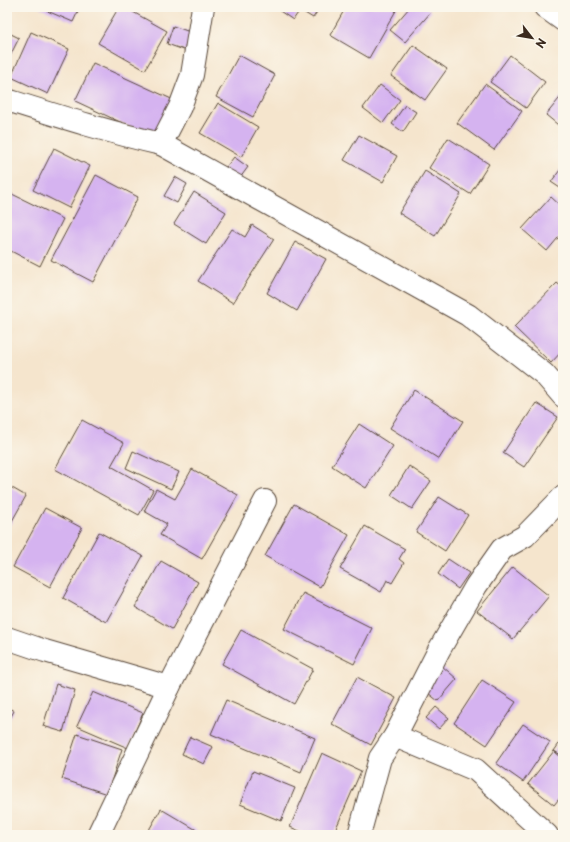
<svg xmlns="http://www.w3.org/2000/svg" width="570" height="842" viewBox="0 0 570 842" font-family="'Playpen Sans',sans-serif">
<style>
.building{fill:#d5b3f0}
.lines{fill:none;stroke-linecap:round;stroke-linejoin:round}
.street-casing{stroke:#574638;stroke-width:24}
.street{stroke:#fff;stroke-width:22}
</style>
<rect width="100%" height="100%" fill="#fbf7ec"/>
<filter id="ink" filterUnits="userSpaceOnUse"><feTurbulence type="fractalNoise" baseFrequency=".025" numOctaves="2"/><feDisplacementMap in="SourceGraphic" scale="8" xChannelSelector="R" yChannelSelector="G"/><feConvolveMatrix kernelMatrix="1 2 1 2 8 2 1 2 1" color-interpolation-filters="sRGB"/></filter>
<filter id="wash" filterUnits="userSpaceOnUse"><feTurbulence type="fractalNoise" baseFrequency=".012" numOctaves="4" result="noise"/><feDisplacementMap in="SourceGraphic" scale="16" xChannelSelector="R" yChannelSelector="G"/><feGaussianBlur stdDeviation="0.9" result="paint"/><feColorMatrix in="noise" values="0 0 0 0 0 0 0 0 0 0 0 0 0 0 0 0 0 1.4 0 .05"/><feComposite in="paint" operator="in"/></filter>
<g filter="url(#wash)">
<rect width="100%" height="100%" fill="#f5e5cd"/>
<g id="blocks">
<g class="building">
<path d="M 38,7 L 80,7 L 73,22 Z"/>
<path d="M 119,7 L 124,7 L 167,31 L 145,70 L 98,43 Z"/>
<path d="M 274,7 L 320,7 L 313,18 L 300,10 L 293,20 Z"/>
<path d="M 346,7 L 398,7 L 369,58 L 330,35 Z"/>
<path d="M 410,7 L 426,7 L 431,12 L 405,42 L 390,30 Z"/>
<path d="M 173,26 L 193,33 L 187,51 L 167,44 Z"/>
<path d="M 7,32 L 19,38 L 7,62 Z"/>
<path d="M 31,32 L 69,49 L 48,94 L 11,77 Z"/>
<path d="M 413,45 L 447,69 L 425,100 L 391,76 Z"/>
<path d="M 239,55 L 275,75 L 253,117 L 216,97 Z"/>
<path d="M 510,55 L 545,82 L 526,108 L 490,82 Z"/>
<path d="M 93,63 L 178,102 L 161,141 L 75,101 Z"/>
<path d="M 485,84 L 522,111 L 494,150 L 457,123 Z"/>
<path d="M 380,85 L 400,100 L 383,123 L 363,108 Z"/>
<path d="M 563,94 L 563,129 L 546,115 Z"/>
<path d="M 218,103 L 258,127 L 241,157 L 200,133 Z"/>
<path d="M 405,105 L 416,112 L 403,132 L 392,124 Z"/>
<path d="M 359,135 L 397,156 L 383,182 L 344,160 Z"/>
<path d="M 448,138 L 489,164 L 470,194 L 429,168 Z"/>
<path d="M 54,148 L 90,166 L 69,208 L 33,190 Z"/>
<path d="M 234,157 L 248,167 L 237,182 L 223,171 Z"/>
<path d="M 563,166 L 563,190 L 551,182 Z"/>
<path d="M 425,171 L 461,194 L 435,236 L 399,213 Z"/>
<path d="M 96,175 L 138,197 L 93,282 L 51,260 Z"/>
<path d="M 175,177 L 187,184 L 177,203 L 164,196 Z"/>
<path d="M 194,192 L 226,212 L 206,244 L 174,224 Z"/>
<path d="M 10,193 L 63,219 L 40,266 L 7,249 L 7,198 Z"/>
<path d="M 551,197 L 563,208 L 563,232 L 547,251 L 522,229 Z"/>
<path d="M 252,225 L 274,239 L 233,303 L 198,281 L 232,229 L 245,237 Z"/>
<path d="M 295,242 L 326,259 L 297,311 L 267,293 Z"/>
<path d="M 557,283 L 563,288 L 563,350 L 551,363 L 514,327 Z"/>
<path d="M 414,390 L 463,421 L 439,459 L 390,428 Z"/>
<path d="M 536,403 L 558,417 L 524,467 L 503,453 Z"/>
<path d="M 82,420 L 124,443 L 111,466 L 153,490 L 139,515 L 55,469 Z"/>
<path d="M 359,424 L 393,446 L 366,488 L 332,466 Z"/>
<path d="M 133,451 L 179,472 L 171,489 L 126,468 Z"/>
<path d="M 409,466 L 431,481 L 412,509 L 391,495 Z"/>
<path d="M 192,469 L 238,495 L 202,559 L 160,535 L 167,524 L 144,511 L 156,489 L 175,499 Z"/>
<path d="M 7,485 L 26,496 L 7,530 Z"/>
<path d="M 439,497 L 468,515 L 445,551 L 416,532 Z"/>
<path d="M 294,504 L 349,535 L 320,587 L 265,556 Z"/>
<path d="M 45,508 L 82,528 L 50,587 L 13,567 Z"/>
<path d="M 365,526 L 405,549 L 399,559 L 404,563 L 392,583 L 387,580 L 381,592 L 340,569 Z"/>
<path d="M 99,532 L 143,556 L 106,622 L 63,598 Z"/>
<path d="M 448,559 L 469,573 L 458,589 L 438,574 Z"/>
<path d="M 161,561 L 198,582 L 172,629 L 135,607 Z"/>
<path d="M 513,567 L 549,596 L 513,639 L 477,611 Z"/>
<path d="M 303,593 L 372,628 L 354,664 L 284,629 Z"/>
<path d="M 241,630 L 313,669 L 294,704 L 222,664 Z"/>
<path d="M 442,666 L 457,679 L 438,701 L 423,689 Z"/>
<path d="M 357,677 L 396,698 L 371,745 L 332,724 Z"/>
<path d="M 482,680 L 516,702 L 487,745 L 454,723 Z"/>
<path d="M 56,684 L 75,690 L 63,732 L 43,726 Z"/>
<path d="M 93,692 L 143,713 L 128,748 L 77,726 Z"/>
<path d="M 226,700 L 315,738 L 301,772 L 211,734 Z"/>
<path d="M 7,707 L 14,711 L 7,724 Z"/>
<path d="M 436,707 L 449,718 L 439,729 L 426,718 Z"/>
<path d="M 523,724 L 550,742 L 523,782 L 496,763 Z"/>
<path d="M 77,734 L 122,749 L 107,794 L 62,779 Z"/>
<path d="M 190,737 L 213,747 L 204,764 L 182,754 Z"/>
<path d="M 563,738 L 563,756 L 554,751 Z"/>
<path d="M 554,751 L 563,759 L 563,794 L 554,805 L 528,784 Z"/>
<path d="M 322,753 L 361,771 L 333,835 L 309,835 L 290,827 Z"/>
<path d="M 253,771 L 295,788 L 281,821 L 240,804 Z"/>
<path d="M 161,809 L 205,835 L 146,835 Z"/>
</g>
</g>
</g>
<g filter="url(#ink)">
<use href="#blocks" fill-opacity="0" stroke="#574638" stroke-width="1"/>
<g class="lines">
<defs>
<g id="street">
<path d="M 545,7 L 563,20"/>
<path d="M 7,100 C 58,116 108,132 161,144 L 180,107 L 192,75 L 203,7"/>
<path d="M 161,144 L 468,315 L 544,374 L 563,396"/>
<path d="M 7,638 L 45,651 L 169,687"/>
<path d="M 395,736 L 439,650 L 476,586 L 502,549 L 525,536 L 563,497"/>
<path d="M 98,835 L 169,687 L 265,501"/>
<path d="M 359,835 L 380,758 L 395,736 L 476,770 L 547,835"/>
</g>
</defs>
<use href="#street" class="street-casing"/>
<use href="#street" class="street"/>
</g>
</g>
<rect width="570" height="842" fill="none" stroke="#fbf7ec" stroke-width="24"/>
<g transform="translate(532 38) rotate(121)" stroke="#fbf7ec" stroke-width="3" paint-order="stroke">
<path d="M0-3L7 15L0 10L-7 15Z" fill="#3b2a1e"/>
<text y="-6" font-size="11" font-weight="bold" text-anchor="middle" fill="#3b2a1e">N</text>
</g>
</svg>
